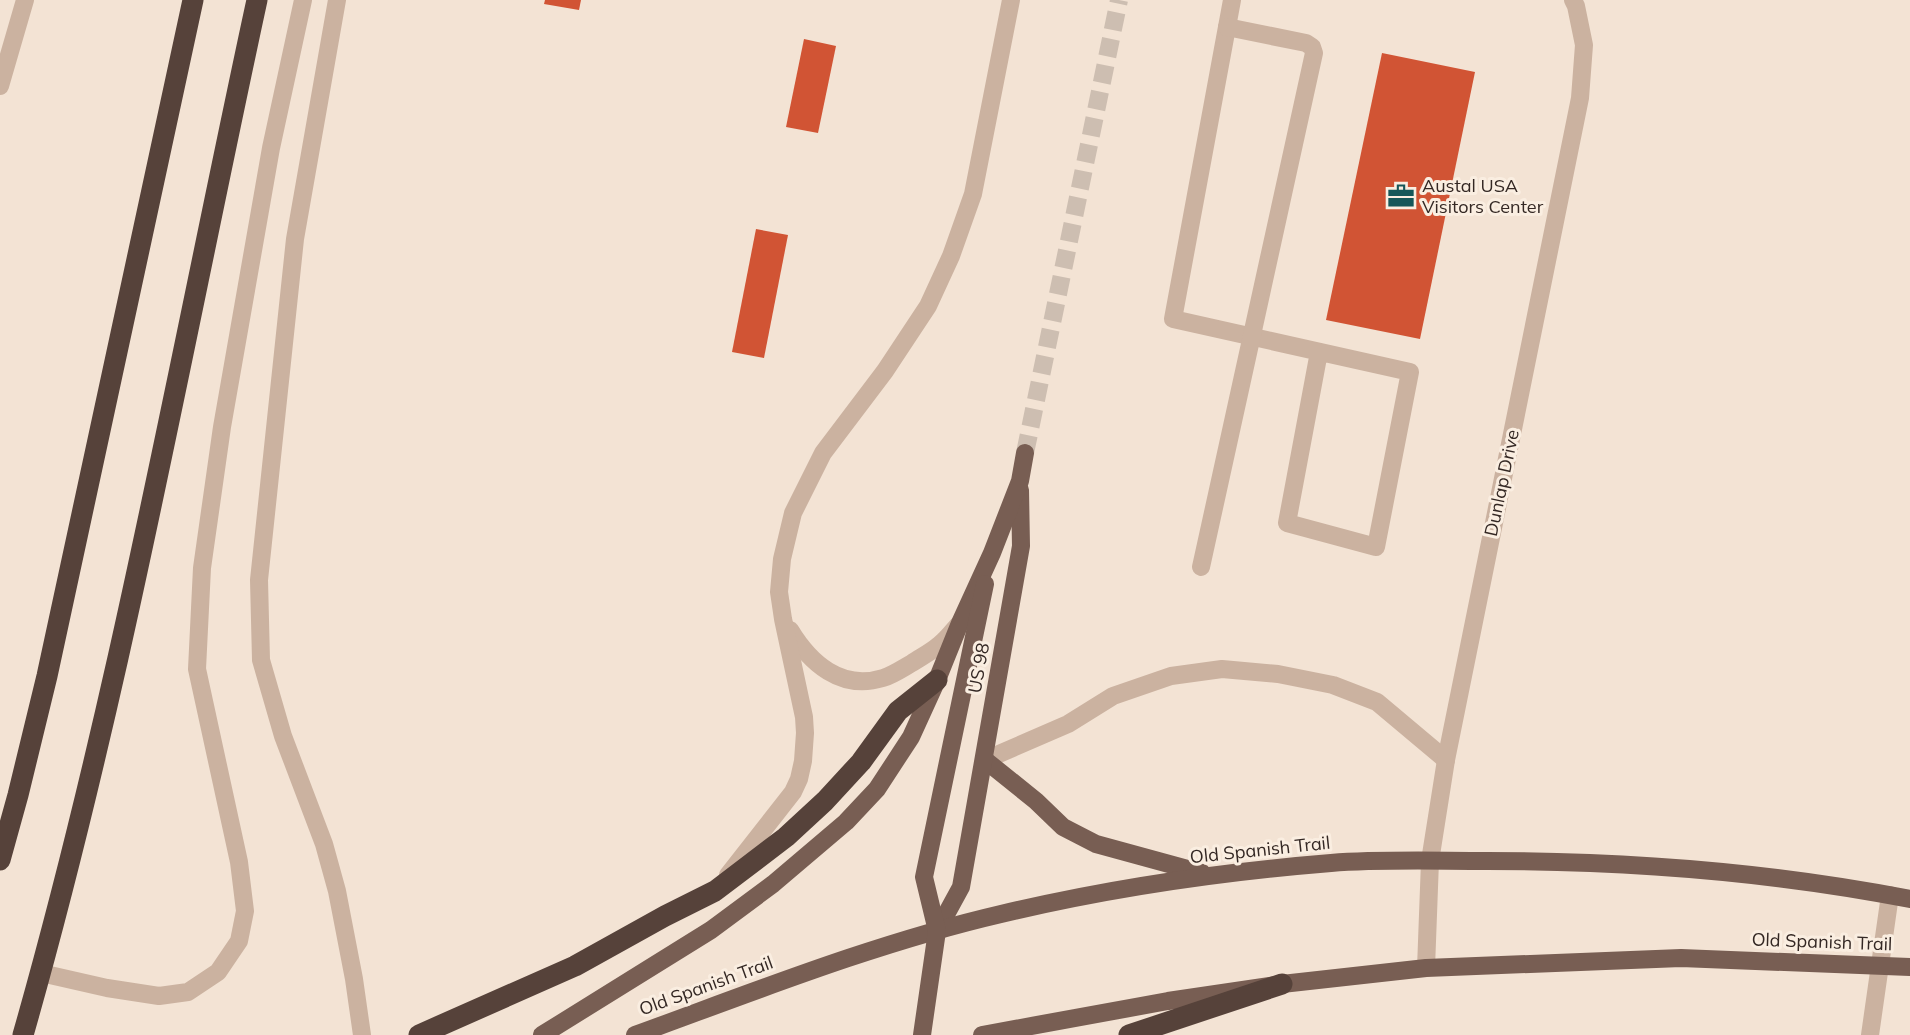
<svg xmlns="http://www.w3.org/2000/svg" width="1910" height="1035" viewBox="0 0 1910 1035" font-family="Mulish,sans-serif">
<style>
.building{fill:#d15434}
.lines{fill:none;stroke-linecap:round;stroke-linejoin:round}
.major-tunnel{stroke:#cdbeb1;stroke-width:18;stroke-dasharray:18 9;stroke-linecap:butt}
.minor{stroke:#cbb2a0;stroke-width:18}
.major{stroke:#785e53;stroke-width:18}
.highway{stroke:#56423a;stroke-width:21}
.labels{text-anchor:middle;stroke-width:6;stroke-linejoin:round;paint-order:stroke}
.poi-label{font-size:18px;fill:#342824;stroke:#faeee1;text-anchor:start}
.street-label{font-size:18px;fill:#342824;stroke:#faeee1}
</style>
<rect width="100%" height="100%" fill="#f3e3d4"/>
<g class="building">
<path d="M 545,0 L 581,0 L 579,10 L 544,4 Z"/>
<path d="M 804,39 L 836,46 L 818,133 L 786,127 Z"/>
<path d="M 1382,53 L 1475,72 L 1420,339 L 1326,320 Z"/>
<path d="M 756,229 L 788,235 L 764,358 L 732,352 Z"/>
</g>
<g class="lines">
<path class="major-tunnel" d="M 1025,453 L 1119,0"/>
<g class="minor">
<path d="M 337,0 L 295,239 L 259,580 L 261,660 L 283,736 L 324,844 L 337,891 L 354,979 L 362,1035"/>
<path d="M 1232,0 L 1173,319 L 1410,372 L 1376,547 L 1287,523 L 1319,352"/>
<path d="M 0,86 L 25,0"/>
<path d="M 1201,567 L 1314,53 L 1312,47 L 1306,43 L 1227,27"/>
<path d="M 790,630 C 810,663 841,691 883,678 C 893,675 903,668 912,663 C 921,657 931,652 939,645 C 946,640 952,632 958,625"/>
<path d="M 985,760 L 1068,724 L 1113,696 L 1171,676 L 1222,669 L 1278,674 L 1333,685 L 1377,702 L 1446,760"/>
<path d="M 728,875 L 793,792 L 799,779 L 803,761 L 805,733 L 804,717 L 783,619 L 779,592 L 782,559 L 793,513 L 823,453 L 885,371 L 928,306 L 951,256 L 973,194 L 1011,0"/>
<path d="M 1426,968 L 1430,861 L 1446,760 L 1580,98 L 1584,45 L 1576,6 L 1573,0"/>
<path d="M 41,973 L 107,988 L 159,996 L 188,992 L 218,972 L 239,941 L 245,911 L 239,862 L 197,669 L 202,568 L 222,427 L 271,148 L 303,0"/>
<path d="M 1870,1035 L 1890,895"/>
</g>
<g class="major">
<path d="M 985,760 L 1036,801 L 1063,827 L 1096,844 L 1202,873"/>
<path d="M 937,931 L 961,887 L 1021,546 L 1020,490"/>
<path d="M 542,1035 L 711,930 L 773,884 L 846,822 L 877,789 L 911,737 L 937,680 L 960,623 L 992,553 L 1020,481 L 1025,453"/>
<path d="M 635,1035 C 756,991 876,943 1001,914 C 1110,888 1220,872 1331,863 C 1382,859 1435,861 1487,861 C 1629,861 1771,872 1910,899"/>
<path d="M 922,1035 L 937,931 L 924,877 L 985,584"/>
<path d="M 982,1035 L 1168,1001 L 1282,984 L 1426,968 L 1681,958 L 1910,967"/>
</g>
<g class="highway">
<path d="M 0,860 L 18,795 L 47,676 L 193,0"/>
<path d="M 23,1035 C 120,695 182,346 257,0"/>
<path d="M 419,1035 L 575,966 L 665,916 L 715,891 L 786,837 L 825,801 L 861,762 L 898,711 L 937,680"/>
<path d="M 1129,1035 L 1282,984"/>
</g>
</g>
<defs>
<symbol id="office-bare" viewBox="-9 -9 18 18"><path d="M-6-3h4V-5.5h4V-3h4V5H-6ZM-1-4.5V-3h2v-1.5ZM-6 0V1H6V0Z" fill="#165759" stroke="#faeee1" stroke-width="2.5" paint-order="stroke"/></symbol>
</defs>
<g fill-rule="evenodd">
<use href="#office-bare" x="1382" y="177" width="38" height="38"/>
</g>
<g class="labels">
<g class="poi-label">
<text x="1422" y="192">Austal USA<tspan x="1422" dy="21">Visitors Center</tspan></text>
</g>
<g class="street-label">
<text transform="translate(1502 483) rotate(-78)" y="6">Dunlap Drive</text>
<text transform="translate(979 668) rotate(-80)" y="6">US 98</text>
<text transform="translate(1260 850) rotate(-6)" y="6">Old Spanish Trail</text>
<text transform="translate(1822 942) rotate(2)" y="6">Old Spanish Trail</text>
<text transform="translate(706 986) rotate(-20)" y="6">Old Spanish Trail</text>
</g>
</g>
</svg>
